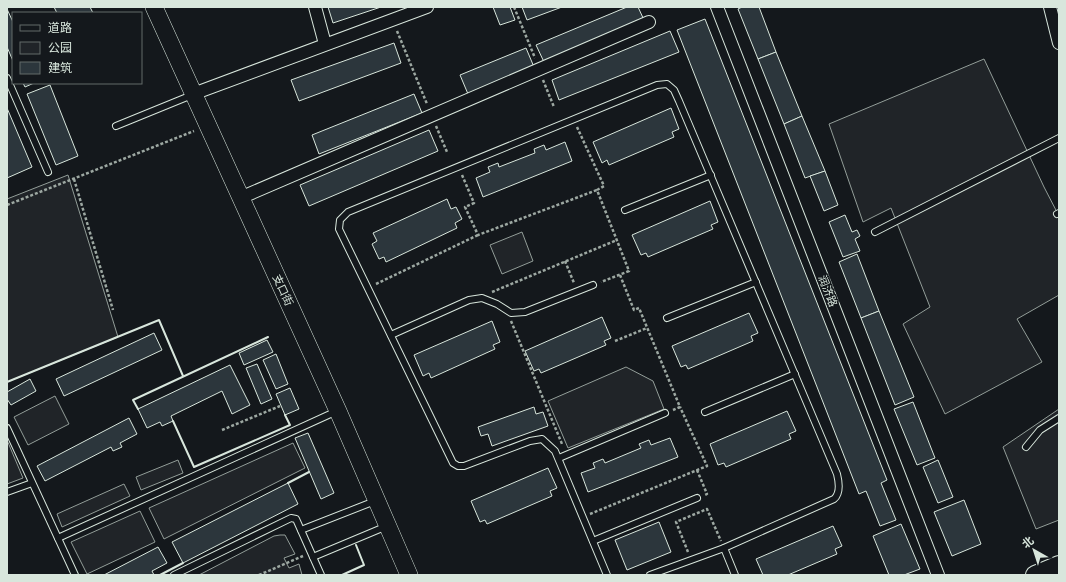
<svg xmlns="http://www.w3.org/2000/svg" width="1066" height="582" viewBox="0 0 1066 582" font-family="'Fira Sans Condensed','Noto Sans SC',sans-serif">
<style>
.green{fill:#202428;stroke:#939e99}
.building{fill:#2c363c;stroke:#d8e6dc}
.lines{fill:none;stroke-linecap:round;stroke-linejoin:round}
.lane-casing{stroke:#d8e6dc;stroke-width:8}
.street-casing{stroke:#d8e6dc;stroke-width:14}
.secondary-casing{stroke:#d8e6dc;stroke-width:18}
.primary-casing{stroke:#d8e6dc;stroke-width:20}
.path{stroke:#9da8a2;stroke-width:2.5;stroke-dasharray:3 2;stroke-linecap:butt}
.lane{stroke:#14181c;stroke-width:6}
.street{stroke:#14181c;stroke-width:12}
.secondary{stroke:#14181c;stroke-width:17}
.primary{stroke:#14181c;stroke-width:18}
.wall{stroke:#d8e6dc;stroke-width:2}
.labels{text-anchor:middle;stroke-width:3;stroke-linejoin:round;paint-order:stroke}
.street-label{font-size:11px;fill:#d8e6dc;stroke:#14181c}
</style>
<rect width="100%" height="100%" fill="#14181c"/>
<g class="green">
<path d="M 984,59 L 1044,187 L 1059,216 L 1059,295 L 1017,319 L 1042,362 L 945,414 L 903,324 L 930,307 L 891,208 L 863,222 L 829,124 Z"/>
<path d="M 68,175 L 118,337 L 7,382 L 7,199 Z"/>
<path d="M 522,232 L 533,261 L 502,274 L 490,245 Z"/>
<path d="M 626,367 L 653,381 L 664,409 L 568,448 L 548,401 Z"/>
<path d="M 55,396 L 69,424 L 28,445 L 14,417 Z"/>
<path d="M 1059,409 L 1059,520 L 1036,529 L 1003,447 Z"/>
<path d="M 7,440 L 23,478 L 7,484 Z"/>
<path d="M 293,443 L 305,468 L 164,539 L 149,508 Z"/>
<path d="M 178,460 L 183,473 L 141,490 L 136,477 Z"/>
<path d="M 124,484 L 130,496 L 62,527 L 57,514 Z"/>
<path d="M 140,511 L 155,542 L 87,574 L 71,542 Z"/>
<path d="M 280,535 L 285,535 L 295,554 L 284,558 L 289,568 L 299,564 L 302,575 L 199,575 L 274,536 Z"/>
</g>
<g class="building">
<path d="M 54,7 L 90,7 L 93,13 L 57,13 Z"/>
<path d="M 328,7 L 381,7 L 333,23 Z"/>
<path d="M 493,7 L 510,7 L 515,20 L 500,25 Z"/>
<path d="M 522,7 L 562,7 L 527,20 Z"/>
<path d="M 627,7 L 638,7 L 644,20 L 544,62 L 536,45 Z"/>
<path d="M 742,7 L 759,7 L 776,52 L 758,59 L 738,9 Z"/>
<path d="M 7,9 L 13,22 L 13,61 L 7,47 Z"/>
<path d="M 705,19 L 887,480 L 881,483 L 896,520 L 880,526 L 866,491 L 859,494 L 677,30 Z"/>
<path d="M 670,31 L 679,52 L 559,100 L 552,80 Z"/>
<path d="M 394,43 L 401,63 L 299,101 L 291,80 Z"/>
<path d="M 526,48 L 534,67 L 468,94 L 460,75 Z"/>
<path d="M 776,52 L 802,116 L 784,124 L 758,59 Z"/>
<path d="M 23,83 L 34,83 L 25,87 Z"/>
<path d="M 50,85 L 78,156 L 56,165 L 27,94 Z"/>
<path d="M 414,94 L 422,113 L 319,154 L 312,135 Z"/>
<path d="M 7,108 L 32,167 L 7,178 Z"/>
<path d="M 671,108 L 679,129 L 672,132 L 674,137 L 609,165 L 607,160 L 602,163 L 593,142 Z"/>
<path d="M 802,116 L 825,171 L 805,178 L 784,124 Z"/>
<path d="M 429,130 L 438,151 L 309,206 L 300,185 Z"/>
<path d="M 565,142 L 572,161 L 483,197 L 476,178 L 490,172 L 488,167 L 498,163 L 499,167 L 535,153 L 534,149 L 544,145 L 546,150 Z"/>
<path d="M 825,171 L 838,205 L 824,211 L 810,176 Z"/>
<path d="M 447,199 L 451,209 L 456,207 L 462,219 L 455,223 L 457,228 L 386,262 L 384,257 L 379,259 L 372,244 L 377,241 L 373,233 Z"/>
<path d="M 710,201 L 718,222 L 711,225 L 713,229 L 648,257 L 646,253 L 641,255 L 632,235 Z"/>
<path d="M 845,215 L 852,232 L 857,230 L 860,236 L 855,239 L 860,251 L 843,257 L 829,222 Z"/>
<path d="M 857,254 L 879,311 L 861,318 L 839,262 Z"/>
<path d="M 879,311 L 914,397 L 895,405 L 861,318 Z"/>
<path d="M 749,313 L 758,333 L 751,336 L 753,341 L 688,369 L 686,365 L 681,367 L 672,346 Z"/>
<path d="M 602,317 L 611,338 L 604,341 L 606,345 L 541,373 L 539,369 L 534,371 L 525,351 Z"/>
<path d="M 492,321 L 500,342 L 493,345 L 495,349 L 431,378 L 429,373 L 423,376 L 414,355 Z"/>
<path d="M 154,333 L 162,350 L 64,396 L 56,379 Z"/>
<path d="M 267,340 L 273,352 L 244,365 L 239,353 Z"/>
<path d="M 276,354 L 288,384 L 276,389 L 263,360 Z"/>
<path d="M 257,364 L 272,399 L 261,404 L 246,368 Z"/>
<path d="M 230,365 L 250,405 L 232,414 L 222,391 L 171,416 L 173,421 L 162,426 L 160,422 L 147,428 L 138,409 Z"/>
<path d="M 30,379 L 36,391 L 11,405 L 7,399 L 7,392 Z"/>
<path d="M 290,388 L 299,409 L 285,415 L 276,394 Z"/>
<path d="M 913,402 L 935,458 L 917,465 L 894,409 Z"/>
<path d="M 534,407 L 536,414 L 543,412 L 548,426 L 492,446 L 488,434 L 481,436 L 478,427 Z"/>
<path d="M 787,411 L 796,431 L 789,434 L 791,439 L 726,467 L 724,463 L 718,465 L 710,444 Z"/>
<path d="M 129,418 L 137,434 L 120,443 L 122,447 L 113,451 L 111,447 L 45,481 L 37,466 Z"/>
<path d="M 308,433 L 334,493 L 321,499 L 295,438 Z"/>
<path d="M 670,438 L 678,457 L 588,492 L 581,473 L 595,468 L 593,463 L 603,459 L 605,463 L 641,448 L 639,444 L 649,440 L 651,445 Z"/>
<path d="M 938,460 L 953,497 L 938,503 L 923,467 Z"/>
<path d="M 548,468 L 557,488 L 550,491 L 552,496 L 487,524 L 485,520 L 480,522 L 471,501 Z"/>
<path d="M 288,483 L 298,504 L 183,563 L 172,542 Z"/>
<path d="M 964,500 L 981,544 L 952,556 L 934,512 Z"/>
<path d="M 659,522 L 671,552 L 627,570 L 615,540 Z"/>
<path d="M 901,524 L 920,569 L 904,575 L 889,575 L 873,536 Z"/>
<path d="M 833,526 L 842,546 L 835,549 L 837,554 L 788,575 L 763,575 L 756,559 Z"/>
<path d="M 158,547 L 167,563 L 152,571 L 154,575 L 104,575 Z"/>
</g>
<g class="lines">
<defs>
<g id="lane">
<path d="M 7,78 L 48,172"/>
<path d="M 116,126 L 192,95"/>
<path d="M 625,210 L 711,175"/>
<path d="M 1057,214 L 1059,213"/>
<path d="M 875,232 L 1059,138"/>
<path d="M 667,318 L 756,282"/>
<path d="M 391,335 L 469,300 L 482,298 L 497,304 L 511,313 L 525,312 L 593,285"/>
<path d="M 705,412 L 795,374"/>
<path d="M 7,428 L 75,575"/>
<path d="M 1026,447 L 1040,430 L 1059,418"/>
<path d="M 559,458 L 665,413"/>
<path d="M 7,492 L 32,483"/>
<path d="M 301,530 L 375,501"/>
<path d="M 58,538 L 337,411"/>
<path d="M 593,541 L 697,498"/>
<path d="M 724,548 L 735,575"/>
<path d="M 313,557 L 387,526"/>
<path d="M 174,575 L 291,518 L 296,519 L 321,575"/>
<path d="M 607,575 L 555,451 L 542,439 L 530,441 L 464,466 L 458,466 L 453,463 L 339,229 L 340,220 L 348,212 L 657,85 L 667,84 L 674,90 L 679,101 L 837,474 C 839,482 841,493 834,499 L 724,548 L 650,575"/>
</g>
<g id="street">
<path d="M 315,7 L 325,44"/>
<path d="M 717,7 L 938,575"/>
<path d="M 1050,7 L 1059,43"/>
<path d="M 193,94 L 427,7"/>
<path d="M 240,198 L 649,22"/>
</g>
<path id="secondary" d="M 154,7 L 338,411 L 409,575"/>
<path id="primary" d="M 1035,575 L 1059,565"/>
</defs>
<use href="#lane" class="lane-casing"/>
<use href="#street" class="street-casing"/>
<use href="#secondary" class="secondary-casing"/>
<use href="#primary" class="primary-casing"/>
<g class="path">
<path d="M 514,7 L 535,58"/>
<path d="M 397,31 L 427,104"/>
<path d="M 543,80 L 554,107"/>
<path d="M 436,126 L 447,152"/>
<path d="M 577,127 L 604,186 L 597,190 L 629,271 L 601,282"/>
<path d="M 462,175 L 474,203 L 465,207 L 478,235 L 597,190"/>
<path d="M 74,179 L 113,310"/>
<path d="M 7,205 L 194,131"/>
<path d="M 565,261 L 574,283"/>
<path d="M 620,275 L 634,310 L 639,308 L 680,407 L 673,410"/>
<path d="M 376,284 L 478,235"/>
<path d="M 492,292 L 617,240"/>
<path d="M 511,321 L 562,444"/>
<path d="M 615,341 L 647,328"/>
<path d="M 222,430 L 280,406"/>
<path d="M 697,470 L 707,494 L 705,495"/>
<path d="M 590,514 L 707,466 L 680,407"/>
<path d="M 688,552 L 676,522 L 707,509 L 721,541"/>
<path d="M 259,575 L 303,556"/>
</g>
<use href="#lane" class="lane"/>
<use href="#street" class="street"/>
<use href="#secondary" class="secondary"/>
<use href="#primary" class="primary"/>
<g class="wall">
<path d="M 7,382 L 159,320 L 183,376"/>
<path d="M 138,409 L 133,400 L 268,337"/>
<path d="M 173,421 L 194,467 L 290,425 L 285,415"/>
<path d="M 288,483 L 309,472"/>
<path d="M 160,575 L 183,563"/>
<path d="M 342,575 L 364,565 L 356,545"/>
</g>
</g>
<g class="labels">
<g class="street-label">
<text transform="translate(283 290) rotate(65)" y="4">支口街</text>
<text transform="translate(828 291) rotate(69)" y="4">润济路</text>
</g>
</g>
<rect width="1066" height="582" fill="none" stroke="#d8e6dc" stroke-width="16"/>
<rect x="12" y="12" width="130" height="72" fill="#14181c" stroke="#626a69"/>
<rect x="20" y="25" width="20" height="6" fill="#14181c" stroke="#626a69"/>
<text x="48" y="32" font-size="12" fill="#d8e6dc">道路</text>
<rect x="20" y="42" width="20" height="12" fill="#202428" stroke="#626a69"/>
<text x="48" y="52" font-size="12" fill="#d8e6dc">公园</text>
<rect x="20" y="62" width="20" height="12" fill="#2c363c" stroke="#626a69"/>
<text x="48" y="72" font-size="12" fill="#d8e6dc">建筑</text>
<g transform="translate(1034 550) rotate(321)" stroke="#14181c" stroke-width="3" paint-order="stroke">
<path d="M0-3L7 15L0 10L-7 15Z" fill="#d8e6dc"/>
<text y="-6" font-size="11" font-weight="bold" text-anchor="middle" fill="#d8e6dc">北</text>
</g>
</svg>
